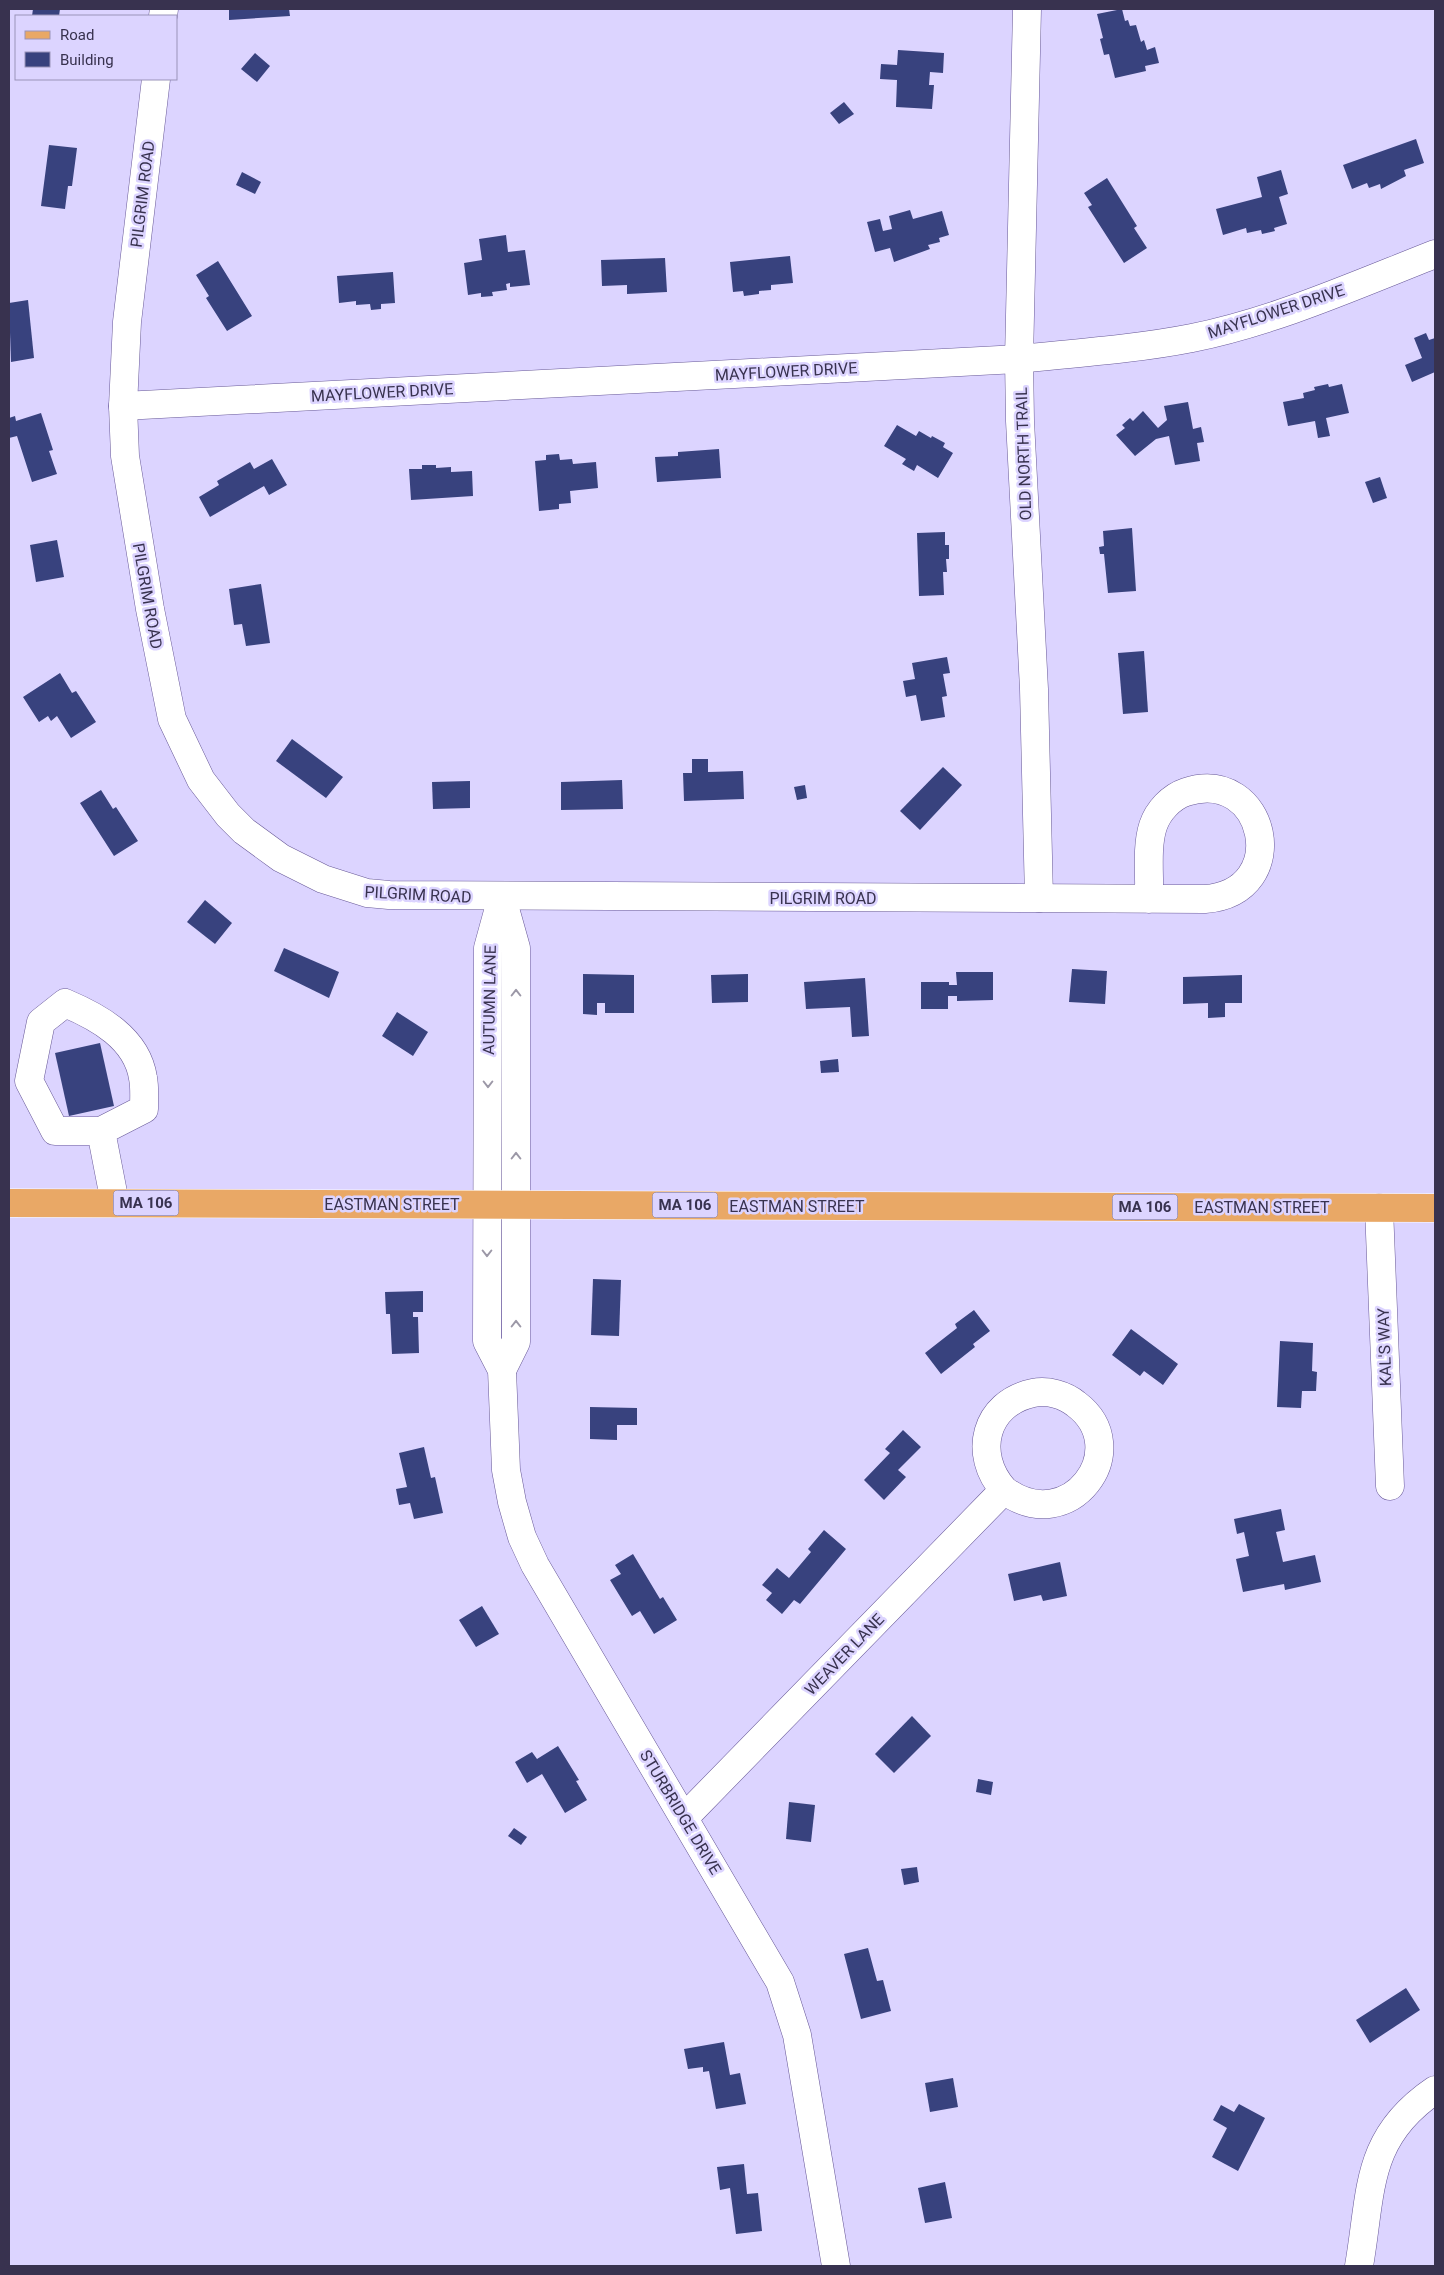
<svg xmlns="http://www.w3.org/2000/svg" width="1444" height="2275" viewBox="0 0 1444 2275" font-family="Roboto,sans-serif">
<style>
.building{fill:#38427e}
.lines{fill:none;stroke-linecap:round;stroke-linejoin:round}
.minor-casing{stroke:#685998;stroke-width:29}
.major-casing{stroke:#fff;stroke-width:29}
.minor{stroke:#fff;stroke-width:28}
.major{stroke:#e9a866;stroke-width:28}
.oneway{stroke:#9c98a7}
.labels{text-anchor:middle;stroke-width:5;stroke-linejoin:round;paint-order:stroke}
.shield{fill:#dcd4ff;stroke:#696384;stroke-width:1}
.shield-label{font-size:15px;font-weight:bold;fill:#38324f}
.street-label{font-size:16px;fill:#38324f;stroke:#dcd4ff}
</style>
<rect width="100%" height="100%" fill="#dcd4ff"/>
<g class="building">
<path d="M 33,9 L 60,9 L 59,16 L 32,16 Z"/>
<path d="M 229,9 L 289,9 L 290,16 L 229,20 Z"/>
<path d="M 1122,9 L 1125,21 L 1128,20 L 1130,26 L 1136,25 L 1141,42 L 1144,40 L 1147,50 L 1155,47 L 1159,63 L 1145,66 L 1146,71 L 1115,78 L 1109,54 L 1104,55 L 1100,39 L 1103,38 L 1097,14 Z"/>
<path d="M 898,50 L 944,53 L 943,73 L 930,72 L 929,85 L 934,85 L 932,109 L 896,107 L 897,80 L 880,79 L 881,64 L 897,65 Z"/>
<path d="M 255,53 L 270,66 L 257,82 L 241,69 Z"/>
<path d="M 844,102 L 854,114 L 839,124 L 830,113 Z"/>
<path d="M 1416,139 L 1424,163 L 1404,170 L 1406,176 L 1381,189 L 1380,184 L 1369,188 L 1367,183 L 1352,189 L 1343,165 Z"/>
<path d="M 49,145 L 77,148 L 72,186 L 68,186 L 65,209 L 41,206 Z"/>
<path d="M 1281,170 L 1288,194 L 1279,197 L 1287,224 L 1274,228 L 1275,231 L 1262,234 L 1261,230 L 1247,233 L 1246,228 L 1223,235 L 1216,209 L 1262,197 L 1257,177 Z"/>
<path d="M 242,172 L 261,182 L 255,194 L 236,185 Z"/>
<path d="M 1107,178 L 1137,226 L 1134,228 L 1147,248 L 1124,263 L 1088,207 L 1092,205 L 1084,193 Z"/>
<path d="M 910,210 L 913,219 L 942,211 L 949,235 L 939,238 L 940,242 L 928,245 L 930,249 L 894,262 L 890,248 L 875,252 L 867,222 L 880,219 L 883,231 L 892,229 L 889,216 Z"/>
<path d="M 506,235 L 508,252 L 525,250 L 530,285 L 510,287 L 510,283 L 506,284 L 507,290 L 492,292 L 493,296 L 481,297 L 481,293 L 468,295 L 464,263 L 482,260 L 479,239 Z"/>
<path d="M 790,256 L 793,283 L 771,285 L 771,290 L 759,291 L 759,294 L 744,296 L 743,291 L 733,292 L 730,262 Z"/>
<path d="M 665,258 L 667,292 L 627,294 L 627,285 L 602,286 L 601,260 Z"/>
<path d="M 218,261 L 252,316 L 227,331 L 206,298 L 209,296 L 196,275 Z"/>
<path d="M 393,272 L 395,303 L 381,304 L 381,309 L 371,310 L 370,304 L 356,305 L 356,301 L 339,303 L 337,276 Z"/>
<path d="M 28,300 L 34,358 L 11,362 L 9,303 Z"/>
<path d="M 1426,333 L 1429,340 L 1435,338 L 1435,372 L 1412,382 L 1405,365 L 1422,358 L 1414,338 Z"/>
<path d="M 1328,384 L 1329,387 L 1342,384 L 1349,413 L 1326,418 L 1330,436 L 1318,438 L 1315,421 L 1288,426 L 1283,402 L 1304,398 L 1303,393 L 1315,390 L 1314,387 Z"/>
<path d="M 1188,402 L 1193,429 L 1201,427 L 1204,442 L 1197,443 L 1200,461 L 1175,465 L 1169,436 L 1156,439 L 1135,456 L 1116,435 L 1125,428 L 1122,425 L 1130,418 L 1133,421 L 1143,411 L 1158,428 L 1167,420 L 1164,406 Z"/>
<path d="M 41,413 L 53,450 L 49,451 L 57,474 L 32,482 L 17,436 L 9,438 L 9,418 L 15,416 L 16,421 Z"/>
<path d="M 897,425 L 916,436 L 919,431 L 931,438 L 932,436 L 945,443 L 943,447 L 953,453 L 938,478 L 917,465 L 914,471 L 902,464 L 906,459 L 884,446 Z"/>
<path d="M 719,449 L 721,478 L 657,482 L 655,457 L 678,456 L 678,452 Z"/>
<path d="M 559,454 L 560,460 L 572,459 L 573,464 L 596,462 L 598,488 L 570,491 L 571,503 L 559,504 L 559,509 L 539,511 L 535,461 L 546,460 L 546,455 Z"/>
<path d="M 272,459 L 287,485 L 269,495 L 264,486 L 210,517 L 199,497 L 219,485 L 217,481 L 250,462 L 254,469 Z"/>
<path d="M 422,465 L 436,465 L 436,468 L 451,467 L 451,472 L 472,471 L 473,496 L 411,500 L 409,469 L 422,469 Z"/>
<path d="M 1380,477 L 1387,498 L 1373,503 L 1365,482 Z"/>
<path d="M 1132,528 L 1136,591 L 1108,593 L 1104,554 L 1100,554 L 1099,547 L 1104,546 L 1103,531 Z"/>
<path d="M 945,532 L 945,545 L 949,545 L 949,559 L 946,559 L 947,572 L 943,572 L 944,595 L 919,596 L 917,533 Z"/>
<path d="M 57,540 L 64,577 L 36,582 L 30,545 Z"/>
<path d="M 261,584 L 270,643 L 246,646 L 242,624 L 234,625 L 229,589 Z"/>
<path d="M 1144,651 L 1148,712 L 1123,714 L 1118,653 Z"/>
<path d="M 947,657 L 950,673 L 943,674 L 947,696 L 942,697 L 945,717 L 921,721 L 916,695 L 906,697 L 903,681 L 915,679 L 912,663 Z"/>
<path d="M 60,673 L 72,693 L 76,691 L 96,722 L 71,738 L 57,716 L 51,721 L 48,716 L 39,722 L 23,697 Z"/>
<path d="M 292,739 L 343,777 L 326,798 L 276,761 Z"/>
<path d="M 692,759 L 708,759 L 708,772 L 743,771 L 744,799 L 684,801 L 683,773 L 692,773 Z"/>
<path d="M 943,767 L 962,785 L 920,830 L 900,811 Z"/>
<path d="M 622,780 L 623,809 L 561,810 L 561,782 Z"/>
<path d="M 470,781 L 470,808 L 433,809 L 432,782 Z"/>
<path d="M 805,785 L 807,798 L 797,800 L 794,787 Z"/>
<path d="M 101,790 L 113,809 L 116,807 L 138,841 L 114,856 L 80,803 Z"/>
<path d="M 205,900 L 232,923 L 215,944 L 187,922 Z"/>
<path d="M 284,948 L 339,972 L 329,998 L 274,971 Z"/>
<path d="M 1072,969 L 1107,971 L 1105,1004 L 1069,1002 Z"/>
<path d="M 956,972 L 993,972 L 993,1000 L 957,1001 L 957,996 L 948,996 L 948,1009 L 921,1009 L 921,982 L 949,982 L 949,985 L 957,985 Z"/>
<path d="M 583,974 L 634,975 L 634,1013 L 605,1013 L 605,1003 L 597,1003 L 597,1015 L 583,1014 Z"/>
<path d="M 748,974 L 748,1002 L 712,1003 L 711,975 Z"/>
<path d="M 1242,975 L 1242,1003 L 1225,1003 L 1225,1017 L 1208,1018 L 1208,1003 L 1183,1004 L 1183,977 Z"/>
<path d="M 865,978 L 869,1036 L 852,1037 L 850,1007 L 806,1009 L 804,982 Z"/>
<path d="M 397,1012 L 428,1032 L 413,1056 L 382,1036 Z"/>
<path d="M 100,1043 L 114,1106 L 69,1116 L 55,1053 Z"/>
<path d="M 838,1059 L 839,1072 L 821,1073 L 820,1061 Z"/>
<path d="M 593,1279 L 621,1280 L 619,1336 L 591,1335 Z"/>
<path d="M 423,1291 L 423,1312 L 413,1312 L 413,1317 L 418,1317 L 419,1353 L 392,1354 L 390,1314 L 386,1314 L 385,1292 Z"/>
<path d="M 974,1310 L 990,1331 L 973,1344 L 975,1347 L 941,1374 L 925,1353 L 957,1328 L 955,1324 Z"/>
<path d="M 1131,1329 L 1178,1364 L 1163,1385 L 1144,1371 L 1140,1376 L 1112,1355 Z"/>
<path d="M 1280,1341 L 1313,1343 L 1312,1371 L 1317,1372 L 1316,1391 L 1302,1391 L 1301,1408 L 1277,1407 Z"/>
<path d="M 590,1407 L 637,1408 L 637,1425 L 617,1425 L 617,1440 L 590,1439 Z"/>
<path d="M 903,1430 L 921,1447 L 898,1470 L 906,1477 L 884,1500 L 864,1480 L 890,1453 L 885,1449 Z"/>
<path d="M 424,1447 L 431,1478 L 435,1477 L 443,1513 L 414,1519 L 410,1503 L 399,1505 L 396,1489 L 407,1487 L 399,1453 Z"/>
<path d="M 1281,1509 L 1285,1530 L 1276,1532 L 1283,1562 L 1315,1555 L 1321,1582 L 1285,1590 L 1284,1584 L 1243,1592 L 1236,1559 L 1249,1556 L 1244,1532 L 1237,1534 L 1234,1519 Z"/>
<path d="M 824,1530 L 846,1549 L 800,1604 L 794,1600 L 782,1614 L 766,1600 L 772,1593 L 762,1585 L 777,1568 L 789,1578 L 811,1552 L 808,1549 Z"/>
<path d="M 633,1554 L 660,1599 L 663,1597 L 677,1620 L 654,1634 L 640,1611 L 632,1616 L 610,1580 L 621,1574 L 615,1565 Z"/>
<path d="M 1060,1562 L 1067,1596 L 1043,1601 L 1041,1595 L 1014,1601 L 1008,1574 Z"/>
<path d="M 482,1606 L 499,1634 L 476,1647 L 459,1620 Z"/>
<path d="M 912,1716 L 931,1736 L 894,1773 L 875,1754 Z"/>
<path d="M 558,1746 L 579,1780 L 576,1781 L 587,1800 L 565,1813 L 542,1774 L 527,1783 L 515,1762 L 532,1752 L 537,1759 Z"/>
<path d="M 978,1779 L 993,1782 L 991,1795 L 976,1792 Z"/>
<path d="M 789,1802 L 815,1805 L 811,1842 L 786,1839 Z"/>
<path d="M 514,1828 L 527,1837 L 521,1845 L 508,1836 Z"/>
<path d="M 917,1867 L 919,1882 L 904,1885 L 901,1869 Z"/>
<path d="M 868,1948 L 877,1981 L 883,1980 L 891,2011 L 861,2019 L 844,1954 Z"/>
<path d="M 1406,1988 L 1420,2010 L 1370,2043 L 1356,2020 Z"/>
<path d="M 724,2042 L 730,2075 L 740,2073 L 746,2104 L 716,2109 L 709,2071 L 703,2072 L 703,2067 L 688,2069 L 684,2049 Z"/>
<path d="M 953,2078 L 958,2107 L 930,2112 L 925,2083 Z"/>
<path d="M 1239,2104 L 1265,2118 L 1238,2171 L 1212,2157 L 1227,2128 L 1213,2120 L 1221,2105 L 1234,2112 Z"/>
<path d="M 744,2164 L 747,2194 L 758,2193 L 762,2231 L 736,2234 L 730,2188 L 720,2190 L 717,2167 Z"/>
<path d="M 945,2182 L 952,2218 L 925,2223 L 918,2188 Z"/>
</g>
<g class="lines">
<defs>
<g id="minor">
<path d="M 1027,9 L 1019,359 L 1020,421 L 1034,689 L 1039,898"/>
<path d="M 163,16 L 164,9"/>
<path d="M 156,79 L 127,322 L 123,406 L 125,456 L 150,609 L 172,719 L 201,780 L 228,815 L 244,831 L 281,858 L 323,879 L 367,893 L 389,895 L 1205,899 C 1294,892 1266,766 1186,792 C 1171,797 1158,811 1153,826 C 1146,848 1150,876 1149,899"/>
<path d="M 123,406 L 1019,359 C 1077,353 1136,349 1192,338 C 1276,321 1356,285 1435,254"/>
<path d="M 502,897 L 488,948 L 487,1341 L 502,1370 L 506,1470 L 512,1502 L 522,1537 L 535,1565 L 780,1982 L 797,2035 L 836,2266"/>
<path d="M 101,1131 L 144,1109 C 144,1099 145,1088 143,1078 C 137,1038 98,1017 65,1003 L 41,1022 L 29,1081 L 55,1131 L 101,1131 L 115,1203"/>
<path d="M 1379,1208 L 1390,1486"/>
<path d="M 502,1370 L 516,1342 L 516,948 L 502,898"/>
<path d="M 684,1818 L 1004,1490 C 972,1454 985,1403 1033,1393 C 1048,1390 1065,1395 1076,1404 C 1136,1449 1069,1539 1004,1490"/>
<path d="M 1359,2266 C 1372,2192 1364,2138 1435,2090"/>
</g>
<path id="major" d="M 9,1203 L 1435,1208"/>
</defs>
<use href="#minor" class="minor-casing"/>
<use href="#major" class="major-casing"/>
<use href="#minor" class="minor"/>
<use href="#major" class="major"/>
</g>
<defs><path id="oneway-chevron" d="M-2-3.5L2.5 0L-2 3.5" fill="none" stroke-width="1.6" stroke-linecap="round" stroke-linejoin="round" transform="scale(1.25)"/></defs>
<g class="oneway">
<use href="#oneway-chevron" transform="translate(516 993) rotate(-90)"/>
<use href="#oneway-chevron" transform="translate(488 1084) rotate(90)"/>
<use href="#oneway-chevron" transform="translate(516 1156) rotate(-90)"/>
<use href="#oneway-chevron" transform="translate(487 1253) rotate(90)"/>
<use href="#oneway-chevron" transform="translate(516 1324) rotate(-90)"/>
</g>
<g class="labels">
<g class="shield">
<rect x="113.5" y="1190.5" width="65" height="25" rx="4"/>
<rect x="652.5" y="1192.5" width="65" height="25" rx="4"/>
<rect x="1112.5" y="1194.5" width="65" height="25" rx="4"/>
</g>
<g class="shield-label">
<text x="146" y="1208">MA 106</text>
<text x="685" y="1210">MA 106</text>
<text x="1145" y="1212">MA 106</text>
</g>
<g class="street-label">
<text transform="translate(142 194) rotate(-83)" y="6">PILGRIM ROAD</text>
<text transform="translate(1276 311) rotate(-18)" y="6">MAYFLOWER DRIVE</text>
<text transform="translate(786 371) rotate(-3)" y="6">MAYFLOWER DRIVE</text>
<text transform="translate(382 392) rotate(-3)" y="6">MAYFLOWER DRIVE</text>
<text transform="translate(1023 454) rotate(-92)" y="6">OLD NORTH TRAIL</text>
<text transform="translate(148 596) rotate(80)" y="6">PILGRIM ROAD</text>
<text transform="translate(418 894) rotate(3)" y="6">PILGRIM ROAD</text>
<text x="823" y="904">PILGRIM ROAD</text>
<text transform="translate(489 1000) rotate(-89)" y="6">AUTUMN LANE</text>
<text x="392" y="1210">EASTMAN STREET</text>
<text x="797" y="1212">EASTMAN STREET</text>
<text x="1262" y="1213">EASTMAN STREET</text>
<text transform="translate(1384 1347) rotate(-92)" y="6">KAL'S WAY</text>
<text transform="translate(844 1654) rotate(-46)" y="6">WEAVER LANE</text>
<text transform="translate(681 1812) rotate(59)" y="6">STURBRIDGE DRIVE</text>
</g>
</g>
<rect width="1444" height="2275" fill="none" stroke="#38324f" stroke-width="20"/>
<rect x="15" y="15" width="162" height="65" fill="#dcd4ff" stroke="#9a93b9"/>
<rect x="25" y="31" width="25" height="8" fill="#e9a866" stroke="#9a93b9"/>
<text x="60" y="40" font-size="15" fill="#38324f">Road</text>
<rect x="25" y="52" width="25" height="15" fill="#38427e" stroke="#9a93b9"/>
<text x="60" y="65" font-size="15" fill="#38324f">Building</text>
</svg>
